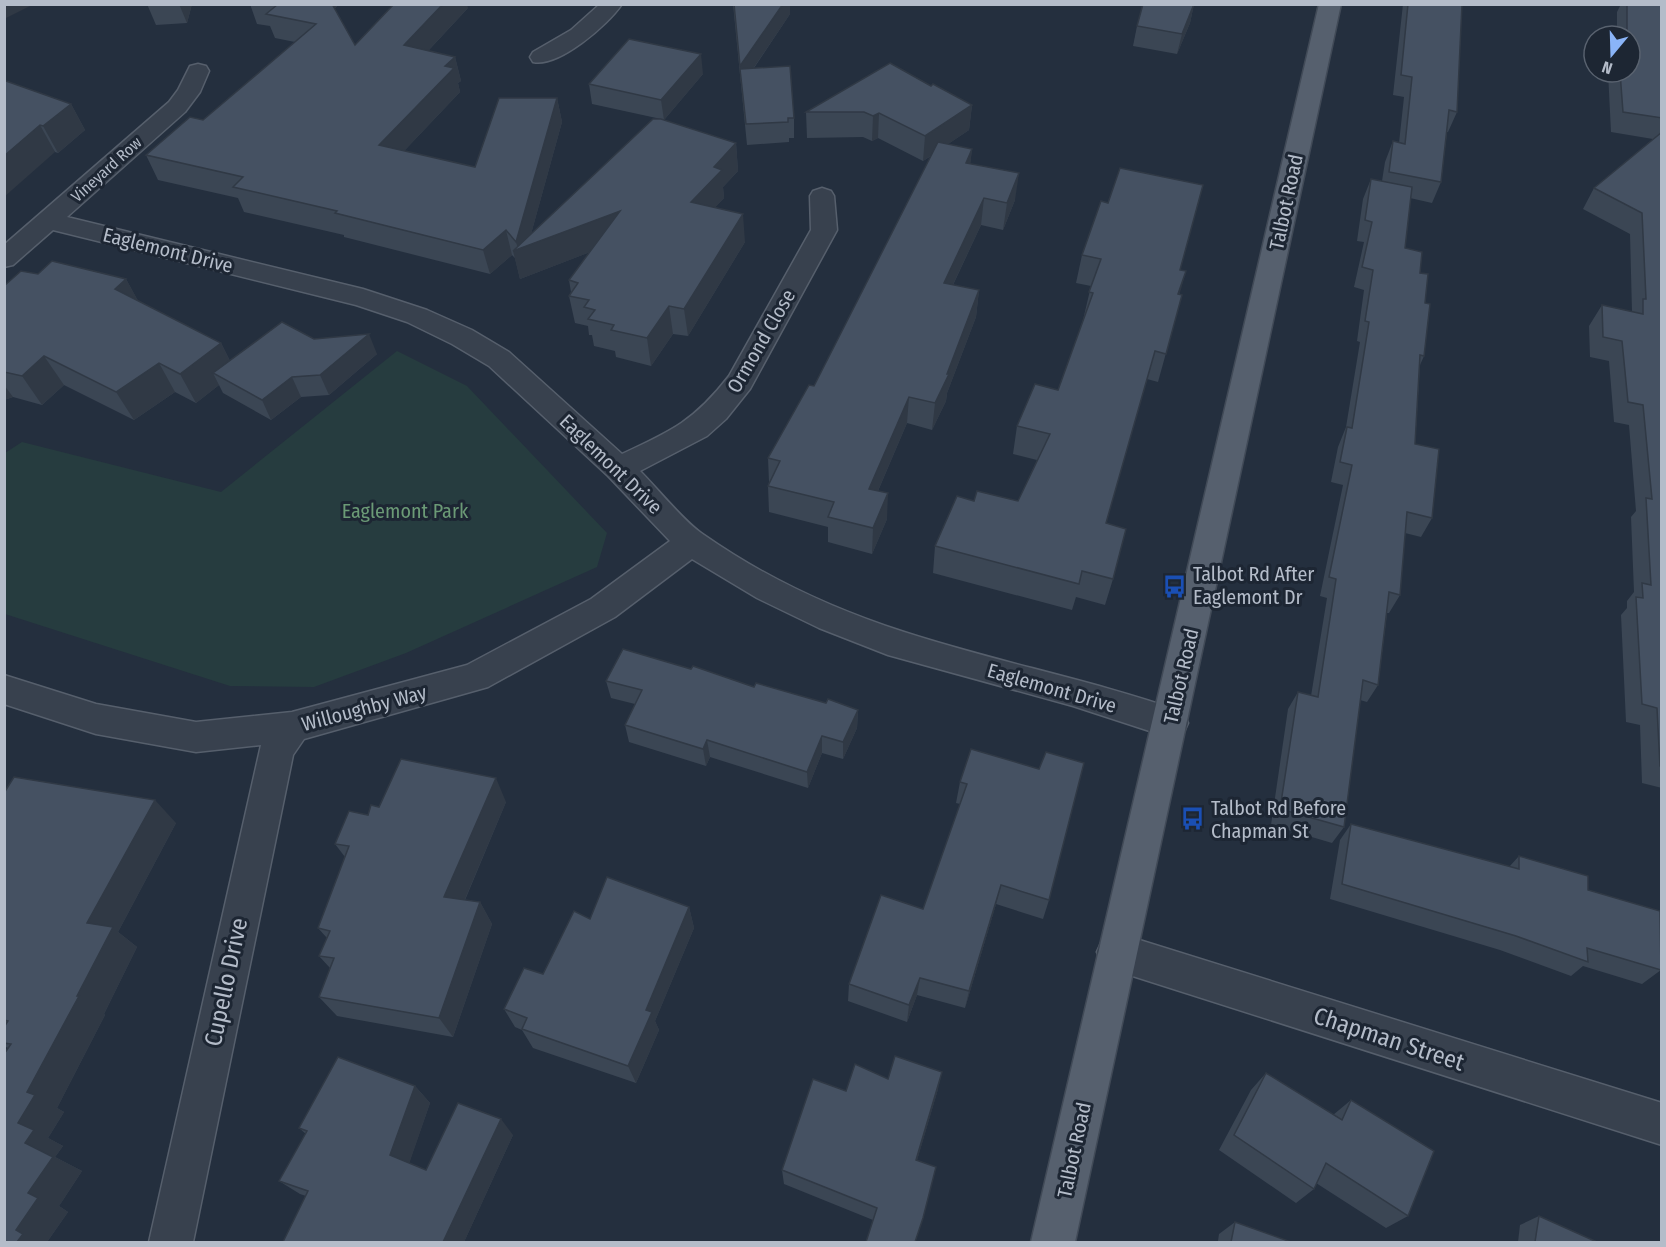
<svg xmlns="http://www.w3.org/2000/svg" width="1666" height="1247" viewBox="0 0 1666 1247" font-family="'Fira Sans Condensed',sans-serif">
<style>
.green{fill:#263c3f}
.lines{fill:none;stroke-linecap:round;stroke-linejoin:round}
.minor-casing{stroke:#565f6c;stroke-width:3}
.major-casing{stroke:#414a57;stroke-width:3}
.minor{fill:#38414e;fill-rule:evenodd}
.major{fill:#56606e;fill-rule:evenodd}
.wall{fill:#3b4654}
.shaded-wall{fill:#303945}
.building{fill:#455162;stroke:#303945;stroke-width:1.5}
.labels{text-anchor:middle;stroke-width:6;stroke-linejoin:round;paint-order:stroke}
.far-street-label{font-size:16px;fill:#b4bcc9;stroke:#1d2633}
.street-label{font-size:20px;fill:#b4bcc9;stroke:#1d2633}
.park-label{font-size:20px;fill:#6b9a76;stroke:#1d2633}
.poi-label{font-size:20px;fill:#b4bcc9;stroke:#1d2633;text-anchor:start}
.near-street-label{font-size:24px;fill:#b4bcc9;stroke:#1d2633}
</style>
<rect width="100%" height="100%" fill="#242f3e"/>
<path class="green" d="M 397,351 L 467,386 L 607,533 L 597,567 L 406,653 L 314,687 L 230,686 L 5,614 L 5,453 L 22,442 L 221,492 Z"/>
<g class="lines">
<defs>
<g id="minor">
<path d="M 600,4 L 622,4 C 608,25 558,68 533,62 L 530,57 L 533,52 L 571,30 Z"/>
<path d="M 198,64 L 206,66 L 209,71 L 200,92 L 185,112 L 67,217 L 363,289 L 427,310 L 472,330 L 509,352 L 622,454 C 672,431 695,420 729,376 L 811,230 L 810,196 L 813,191 L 822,188 L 831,191 L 834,196 L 837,230 L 750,389 L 726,419 L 707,436 L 640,471 C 658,489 684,522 704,535 C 764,577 835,610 904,632 C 996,662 1092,680 1183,712 L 1188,723 L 1183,734 L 1171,738 L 1073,706 L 888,655 L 819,628 L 757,598 L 692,559 L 615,617 L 488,687 L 304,739 L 293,755 L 193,1242 L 149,1242 L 261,745 L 196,752 L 96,734 L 4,704 L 4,675 L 96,704 L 196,722 L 292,712 L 467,665 L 591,599 L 670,541 L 608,476 L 489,366 L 452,344 L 407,322 L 356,305 L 53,230 L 13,265 L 4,267 L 4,245 L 169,102 L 178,90 L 190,66 Z"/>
<path d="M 1117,933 L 1662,1103 L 1662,1145 L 1117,971 L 1103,965 L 1097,952 L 1103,939 Z"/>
</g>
<path id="major" d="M 1319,4 L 1341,4 L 1075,1242 L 1031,1242 Z"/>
</defs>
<use href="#minor" class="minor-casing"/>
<use href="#major" class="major-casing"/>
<use href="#minor" class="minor"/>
<use href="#major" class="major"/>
</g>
<g class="wall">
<path d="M 147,4 L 192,4 L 187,23 L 156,25 Z"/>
<path d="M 250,4 L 339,4 L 334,9 L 355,45 L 468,8 L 428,51 L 455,57 L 461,81 L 458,83 L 460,92 L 404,151 L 475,167 L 557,98 L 562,122 L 531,234 L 661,119 L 592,104 L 589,84 L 703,74 L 664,120 L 736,143 L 738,171 L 723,187 L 724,198 L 715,207 L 745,242 L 688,336 L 673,334 L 651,366 L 616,357 L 615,351 L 594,346 L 592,335 L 589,335 L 588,326 L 575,323 L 569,296 L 571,292 L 569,280 L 590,252 L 520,279 L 515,258 L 512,255 L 490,274 L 344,237 L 344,235 L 244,212 L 238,198 L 158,180 L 146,155 L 203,120 L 295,42 L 275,38 L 270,26 L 257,24 Z"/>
<path d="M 733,4 L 790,4 L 790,14 L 754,68 L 794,118 L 794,138 L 789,138 L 789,142 L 747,145 Z"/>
<path d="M 1194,4 L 1190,23 L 1177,54 L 1133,46 L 1137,26 Z"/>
<path d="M 1403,4 L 1462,4 L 1457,112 L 1448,132 L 1447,132 L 1441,182 L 1432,203 L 1410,198 L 1405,248 L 1420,273 L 1425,303 L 1424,356 L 1420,365 L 1415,444 L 1432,518 L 1421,537 L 1405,533 L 1400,595 L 1389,613 L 1387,613 L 1378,685 L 1367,702 L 1360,700 L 1344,827 L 1332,843 L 1271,825 L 1288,709 L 1298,692 L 1311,696 L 1327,598 L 1320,596 L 1343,485 L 1331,482 L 1338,447 L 1346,427 L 1360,342 L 1357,341 L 1364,290 L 1354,287 L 1364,242 L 1357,241 L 1363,199 L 1371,179 L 1382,181 L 1385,162 L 1393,141 L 1399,143 L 1404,97 L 1393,95 Z"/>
<path d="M 1621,4 L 1662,4 L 1662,788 L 1642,783 L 1640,725 L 1626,722 L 1621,615 L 1627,608 L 1627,601 L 1634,592 L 1631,517 L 1636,511 L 1629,425 L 1614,422 L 1609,361 L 1590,357 L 1589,326 L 1602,305 L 1632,312 L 1630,234 L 1583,209 L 1594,188 L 1653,139 L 1611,132 L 1608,72 L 1630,72 L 1630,36 L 1617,36 L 1617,12 Z"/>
<path d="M 4,83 L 71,104 L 85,130 L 58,153 L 55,152 Z"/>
<path d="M 931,86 L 972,105 L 969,130 L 948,144 L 972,149 L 970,164 L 1015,200 L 1003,230 L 981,225 L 953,285 L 979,290 L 976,317 L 947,393 L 946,401 L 932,430 L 907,423 L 878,491 L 887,519 L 872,554 L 828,542 L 828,527 L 769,512 L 768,486 L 769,482 L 768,458 L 814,386 L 931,156 L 923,161 L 878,138 L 872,141 L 863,137 L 807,138 L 806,112 Z"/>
<path d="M 1082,255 L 1180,270 L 1180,295 L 1182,295 L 1158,382 L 1147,379 L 1106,523 L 1113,579 L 1105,605 L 1076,597 L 1072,610 L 933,573 L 935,546 L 974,501 L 1018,501 L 1037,460 L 1013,454 L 1017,426 L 1058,390 L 1083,320 L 1091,286 L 1076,283 Z"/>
<path d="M 38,274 L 126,279 L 138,301 L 221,343 L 230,361 L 314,339 L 377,354 L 329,395 L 301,397 L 271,420 L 223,393 L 219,385 L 196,403 L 175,392 L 134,420 L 64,385 L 42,405 L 13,397 L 4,400 L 4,286 Z"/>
<path d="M 691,669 L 754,687 L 858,710 L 857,728 L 843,759 L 822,753 L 808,788 L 710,757 L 706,766 L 629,742 L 625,725 L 635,704 L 611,698 L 606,681 Z"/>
<path d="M 971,749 L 1049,900 L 1043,919 L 996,904 L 965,1008 L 917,995 L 907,1022 L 848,1001 L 849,984 L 923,909 L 960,804 L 956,803 L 960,782 Z"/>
<path d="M 4,793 L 176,823 L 118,932 L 137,947 L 104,1014 L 105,1015 L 57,1108 L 64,1112 L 48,1138 L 63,1146 L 55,1157 L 82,1171 L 59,1206 L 68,1212 L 47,1242 L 4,1242 L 8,1048 L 4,1046 Z"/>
<path d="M 506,802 L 465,900 L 480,902 L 492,924 L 453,1037 L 337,1016 L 319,997 L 330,968 L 319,956 L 327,938 L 318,928 L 345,857 L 335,844 L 368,815 L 379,807 Z"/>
<path d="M 1351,824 L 1509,867 L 1519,856 L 1588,890 L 1661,970 L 1642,984 L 1583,966 L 1571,976 L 1500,950 L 1330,899 L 1340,840 Z"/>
<path d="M 689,907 L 694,928 L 655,1021 L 659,1030 L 636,1083 L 533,1048 L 522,1030 L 515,1027 L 504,1009 L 543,974 L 590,919 Z"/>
<path d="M 1266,1073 L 1333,1115 L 1351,1100 L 1408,1216 L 1386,1228 L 1316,1183 L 1314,1189 L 1296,1203 L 1219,1150 L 1251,1090 Z"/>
<path d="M 888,1079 L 938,1089 L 917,1160 L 919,1231 L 873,1220 L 784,1184 L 782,1170 L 846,1091 Z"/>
<path d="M 415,1086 L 430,1103 L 409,1163 L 426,1170 L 513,1135 L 464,1242 L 306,1196 L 300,1194 L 279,1181 L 306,1134 L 299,1128 Z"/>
<path d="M 1539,1216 L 1597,1242 L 1518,1242 L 1520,1225 Z"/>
<path d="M 1235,1222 L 1291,1242 L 1216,1242 L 1218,1241 L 1219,1234 Z"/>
</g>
<g class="shaded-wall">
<path d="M 4,4 L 34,4 L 4,19 Z"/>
<path d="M 179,4 L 192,4 L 187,23 Z"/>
<path d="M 328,4 L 339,4 L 330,12 Z"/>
<path d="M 443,4 L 467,4 L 468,8 L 411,69 L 404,45 Z"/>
<path d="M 783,4 L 790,4 L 790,14 L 742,85 L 740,69 L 742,86 L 740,66 Z"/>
<path d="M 1194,4 L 1190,23 L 1177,54 L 1182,34 Z"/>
<path d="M 701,54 L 703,74 L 664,120 L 661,100 Z"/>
<path d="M 455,57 L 461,81 L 458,83 L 460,92 L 387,169 L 379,145 L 445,66 Z"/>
<path d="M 557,98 L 562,122 L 528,245 L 620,211 L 624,239 L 520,279 L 513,251 L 518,249 L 516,242 Z"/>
<path d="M 71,104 L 85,130 L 58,153 L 43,126 Z"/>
<path d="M 972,105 L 969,130 L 923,161 L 925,136 Z"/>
<path d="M 879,113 L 878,138 L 872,141 L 873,116 Z"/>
<path d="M 40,125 L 55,152 L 4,197 L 4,156 Z"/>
<path d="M 736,143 L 738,171 L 723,187 L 724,198 L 694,230 L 691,202 L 714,167 Z"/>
<path d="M 972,149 L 969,176 L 966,163 Z"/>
<path d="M 1019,173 L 1015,200 L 1003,230 L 1007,203 Z"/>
<path d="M 984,198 L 981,225 L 941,310 L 944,283 Z"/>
<path d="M 743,214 L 745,242 L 688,336 L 684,309 Z"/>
<path d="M 506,230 L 512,255 L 490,274 L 483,250 Z"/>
<path d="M 1186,271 L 1178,300 L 1178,294 Z"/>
<path d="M 126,279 L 142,308 L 115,289 Z"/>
<path d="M 979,290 L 976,317 L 947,393 L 946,401 L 932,430 L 935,403 Z"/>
<path d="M 669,306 L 673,334 L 651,366 L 647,338 Z"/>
<path d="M 369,334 L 377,354 L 329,395 L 320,375 Z"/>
<path d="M 221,343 L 236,373 L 213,373 L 219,385 L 196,403 L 180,374 Z"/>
<path d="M 44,356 L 64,385 L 42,405 L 22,376 Z"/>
<path d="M 159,363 L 175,392 L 134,420 L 116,392 Z"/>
<path d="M 292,377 L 301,397 L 271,420 L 262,400 Z"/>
<path d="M 4,385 L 13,397 L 4,400 Z"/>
<path d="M 909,397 L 907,423 L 868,514 L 869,489 Z"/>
<path d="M 888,493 L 887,519 L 872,554 L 873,528 Z"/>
<path d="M 858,710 L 857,728 L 843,759 L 843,742 Z"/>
<path d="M 822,736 L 822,753 L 808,788 L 807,772 Z"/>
<path d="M 707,740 L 710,757 L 706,766 L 703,749 Z"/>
<path d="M 496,778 L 506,802 L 457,918 L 444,897 Z"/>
<path d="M 155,800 L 176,823 L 118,932 L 137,947 L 104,1014 L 105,1015 L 57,1108 L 64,1112 L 48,1138 L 63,1146 L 55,1157 L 82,1171 L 59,1206 L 68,1212 L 47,1242 L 17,1242 L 16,1230 L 28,1193 L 25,1143 L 18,1123 L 27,1092 L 77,996 L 87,923 Z"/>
<path d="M 1001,885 L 996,904 L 965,1008 L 969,991 Z"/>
<path d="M 480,902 L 492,924 L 453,1037 L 439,1018 Z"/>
<path d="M 689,907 L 694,928 L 655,1021 L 659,1030 L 636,1083 L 628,1066 L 646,1010 Z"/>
<path d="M 920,978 L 917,995 L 907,1022 L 909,1005 Z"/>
<path d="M 942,1072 L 938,1089 L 913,1174 L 916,1160 Z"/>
<path d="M 415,1086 L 430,1103 L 407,1170 L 390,1155 Z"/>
<path d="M 501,1119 L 513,1135 L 464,1242 L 443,1242 Z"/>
</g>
<g class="building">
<path d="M 272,4 L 332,4 L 355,45 L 394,4 L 443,4 L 404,45 L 455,57 L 445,66 L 454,68 L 379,145 L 475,167 L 499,98 L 557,98 L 516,242 L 506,230 L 483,250 L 335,213 L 337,211 L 233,187 L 243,177 L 146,155 L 190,117 L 203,120 L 316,24 L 266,14 L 277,5 Z"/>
<path d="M 734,4 L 783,4 L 740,66 Z"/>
<path d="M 1143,4 L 1194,4 L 1182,34 L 1137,26 Z"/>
<path d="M 1408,4 L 1462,4 L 1457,112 L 1449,110 L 1441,182 L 1389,172 L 1393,141 L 1405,144 L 1412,77 L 1401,75 Z"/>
<path d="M 1627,4 L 1662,4 L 1662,118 L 1623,112 L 1620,72 L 1630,72 L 1630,36 L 1627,36 Z"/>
<path d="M 629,39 L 701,54 L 661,100 L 589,84 Z"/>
<path d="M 890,63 L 931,86 L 933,84 L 972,105 L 925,136 L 879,113 L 873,116 L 864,112 L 806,112 Z"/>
<path d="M 790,66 L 794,118 L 788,118 L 788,122 L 746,124 L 740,69 Z"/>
<path d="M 6,81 L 71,104 L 43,126 L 40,125 L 4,156 L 4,83 Z"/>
<path d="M 653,119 L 661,119 L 736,143 L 714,167 L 722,170 L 691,202 L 743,214 L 684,309 L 669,306 L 647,338 L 611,330 L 614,325 L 588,319 L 595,310 L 584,307 L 589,300 L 569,296 L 578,283 L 569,280 L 620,211 L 513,251 Z"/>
<path d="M 1662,132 L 1662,767 L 1660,766 L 1657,708 L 1642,704 L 1636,597 L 1643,598 L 1642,583 L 1651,585 L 1646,498 L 1652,499 L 1643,405 L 1628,402 L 1622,341 L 1603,337 L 1602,305 L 1643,314 L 1643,299 L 1646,299 L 1642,213 L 1594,188 Z"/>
<path d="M 938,142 L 972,149 L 966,163 L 1019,173 L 1007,203 L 984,198 L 944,283 L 979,290 L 947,374 L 949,374 L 935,403 L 909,397 L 869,489 L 888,493 L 873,528 L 828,517 L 834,502 L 768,486 L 780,461 L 768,458 L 809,385 L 814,386 Z"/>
<path d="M 1120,168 L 1203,185 L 1180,270 L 1186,271 L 1178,294 L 1182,295 L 1166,354 L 1155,351 L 1106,523 L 1126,529 L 1113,579 L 1082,571 L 1079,584 L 935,546 L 957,496 L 974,501 L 977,491 L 1018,501 L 1050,434 L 1017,426 L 1035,384 L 1058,390 L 1093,293 L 1089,292 L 1101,259 L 1082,255 L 1101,201 L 1108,203 Z"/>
<path d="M 1371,179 L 1412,187 L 1405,248 L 1422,252 L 1420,273 L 1428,274 L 1425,303 L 1430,304 L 1424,356 L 1420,355 L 1415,444 L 1439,449 L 1432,518 L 1407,512 L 1400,595 L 1389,592 L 1378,685 L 1363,680 L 1344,827 L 1280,809 L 1298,692 L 1318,697 L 1336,579 L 1329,577 L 1352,465 L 1340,462 L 1347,427 L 1352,428 L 1369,322 L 1365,321 L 1373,270 L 1362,267 L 1372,222 L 1365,220 Z"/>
<path d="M 52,261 L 126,279 L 115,289 L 221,343 L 180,374 L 159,363 L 116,392 L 44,356 L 22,376 L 4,372 L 4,286 L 21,271 L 38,274 Z"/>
<path d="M 282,322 L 314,339 L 369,334 L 320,375 L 292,377 L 262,400 L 213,373 Z"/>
<path d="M 623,649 L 691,669 L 693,666 L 754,687 L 756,683 L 826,703 L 828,699 L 858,710 L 843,742 L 822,736 L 807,772 L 707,740 L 703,749 L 625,725 L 642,690 L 606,681 Z"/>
<path d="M 971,749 L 1039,769 L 1046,752 L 1084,763 L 1049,900 L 1001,885 L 969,991 L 920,978 L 909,1005 L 849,984 L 881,895 L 923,909 L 967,784 L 960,782 Z"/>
<path d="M 401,759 L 496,778 L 444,897 L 480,902 L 439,1018 L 319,997 L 334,958 L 319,956 L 330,931 L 318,928 L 349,846 L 335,844 L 349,811 L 368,815 L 371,805 L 379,807 Z"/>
<path d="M 14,777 L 155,800 L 87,923 L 113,927 L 77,996 L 79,996 L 27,1092 L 35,1095 L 18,1123 L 34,1130 L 25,1143 L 53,1157 L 28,1193 L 38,1198 L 16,1230 L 23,1234 L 17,1242 L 4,1242 L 4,1054 L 11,1044 L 4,1043 L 4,1027 L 8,1021 L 4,1020 L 4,793 Z"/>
<path d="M 1351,824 L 1519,869 L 1519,856 L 1588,876 L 1588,890 L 1660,911 L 1661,970 L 1587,948 L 1588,962 L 1516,936 L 1342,884 Z"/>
<path d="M 607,877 L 689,907 L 646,1010 L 652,1012 L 628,1066 L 522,1029 L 527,1018 L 504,1009 L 524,968 L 543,974 L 574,911 L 590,919 Z"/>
<path d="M 895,1056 L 942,1072 L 916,1160 L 936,1167 L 923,1218 L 915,1242 L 866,1242 L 877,1208 L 782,1170 L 813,1079 L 846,1091 L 855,1064 L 888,1079 Z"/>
<path d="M 338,1057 L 415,1086 L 390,1155 L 426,1170 L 458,1103 L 501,1119 L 443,1242 L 283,1242 L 308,1191 L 279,1181 L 307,1131 L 299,1128 Z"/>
<path d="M 1266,1073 L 1342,1120 L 1351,1100 L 1434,1151 L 1408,1216 L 1326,1163 L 1314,1189 L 1234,1135 Z"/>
<path d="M 1539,1216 L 1597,1242 L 1535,1242 Z"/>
<path d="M 1235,1222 L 1291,1242 L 1231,1242 Z"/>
</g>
<defs>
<symbol id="bus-bare" viewBox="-9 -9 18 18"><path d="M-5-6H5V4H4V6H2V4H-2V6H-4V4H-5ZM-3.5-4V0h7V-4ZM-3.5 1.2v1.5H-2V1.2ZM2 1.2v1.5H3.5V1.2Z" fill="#1a4fb4" stroke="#1d2633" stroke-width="2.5" paint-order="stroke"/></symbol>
</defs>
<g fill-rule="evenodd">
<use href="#bus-bare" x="1158" y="570" width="33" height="33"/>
<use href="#bus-bare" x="1176" y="802" width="33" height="33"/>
</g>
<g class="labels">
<g class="far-street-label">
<text transform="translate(106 169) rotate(-42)" y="6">Vineyard Row</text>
</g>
<g class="street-label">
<text transform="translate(1286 202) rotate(-78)" y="7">Talbot Road</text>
<text transform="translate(168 250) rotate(14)" y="7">Eaglemont Drive</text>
<text transform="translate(761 341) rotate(-60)" y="7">Ormond Close</text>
<text transform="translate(611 464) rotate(44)" y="7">Eaglemont Drive</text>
<text transform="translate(1181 676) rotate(-77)" y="7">Talbot Road</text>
<text transform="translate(1052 688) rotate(16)" y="7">Eaglemont Drive</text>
<text transform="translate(364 708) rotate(-15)" y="7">Willoughby Way</text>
<text transform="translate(1074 1150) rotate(-78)" y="7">Talbot Road</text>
</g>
<g class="park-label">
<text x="405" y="518">Eaglemont Park</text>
</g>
<g class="poi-label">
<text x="1193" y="581">Talbot Rd After<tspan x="1193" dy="23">Eaglemont Dr</tspan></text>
<text x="1211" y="815">Talbot Rd Before<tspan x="1211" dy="23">Chapman St</tspan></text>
</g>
<g class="near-street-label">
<text transform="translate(226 982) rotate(-78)" y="8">Cupello Drive</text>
<text transform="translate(1389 1039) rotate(18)" y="8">Chapman Street</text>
</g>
</g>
<rect width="1666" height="1247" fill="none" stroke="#b4bcc9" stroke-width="12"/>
<g transform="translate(1612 54) rotate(199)"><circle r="28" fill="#1d2633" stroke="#59626f" stroke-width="1.5"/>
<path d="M0-4.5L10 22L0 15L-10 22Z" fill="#8ab4f8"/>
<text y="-9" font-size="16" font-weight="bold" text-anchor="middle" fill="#b4bcc9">N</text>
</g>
</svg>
